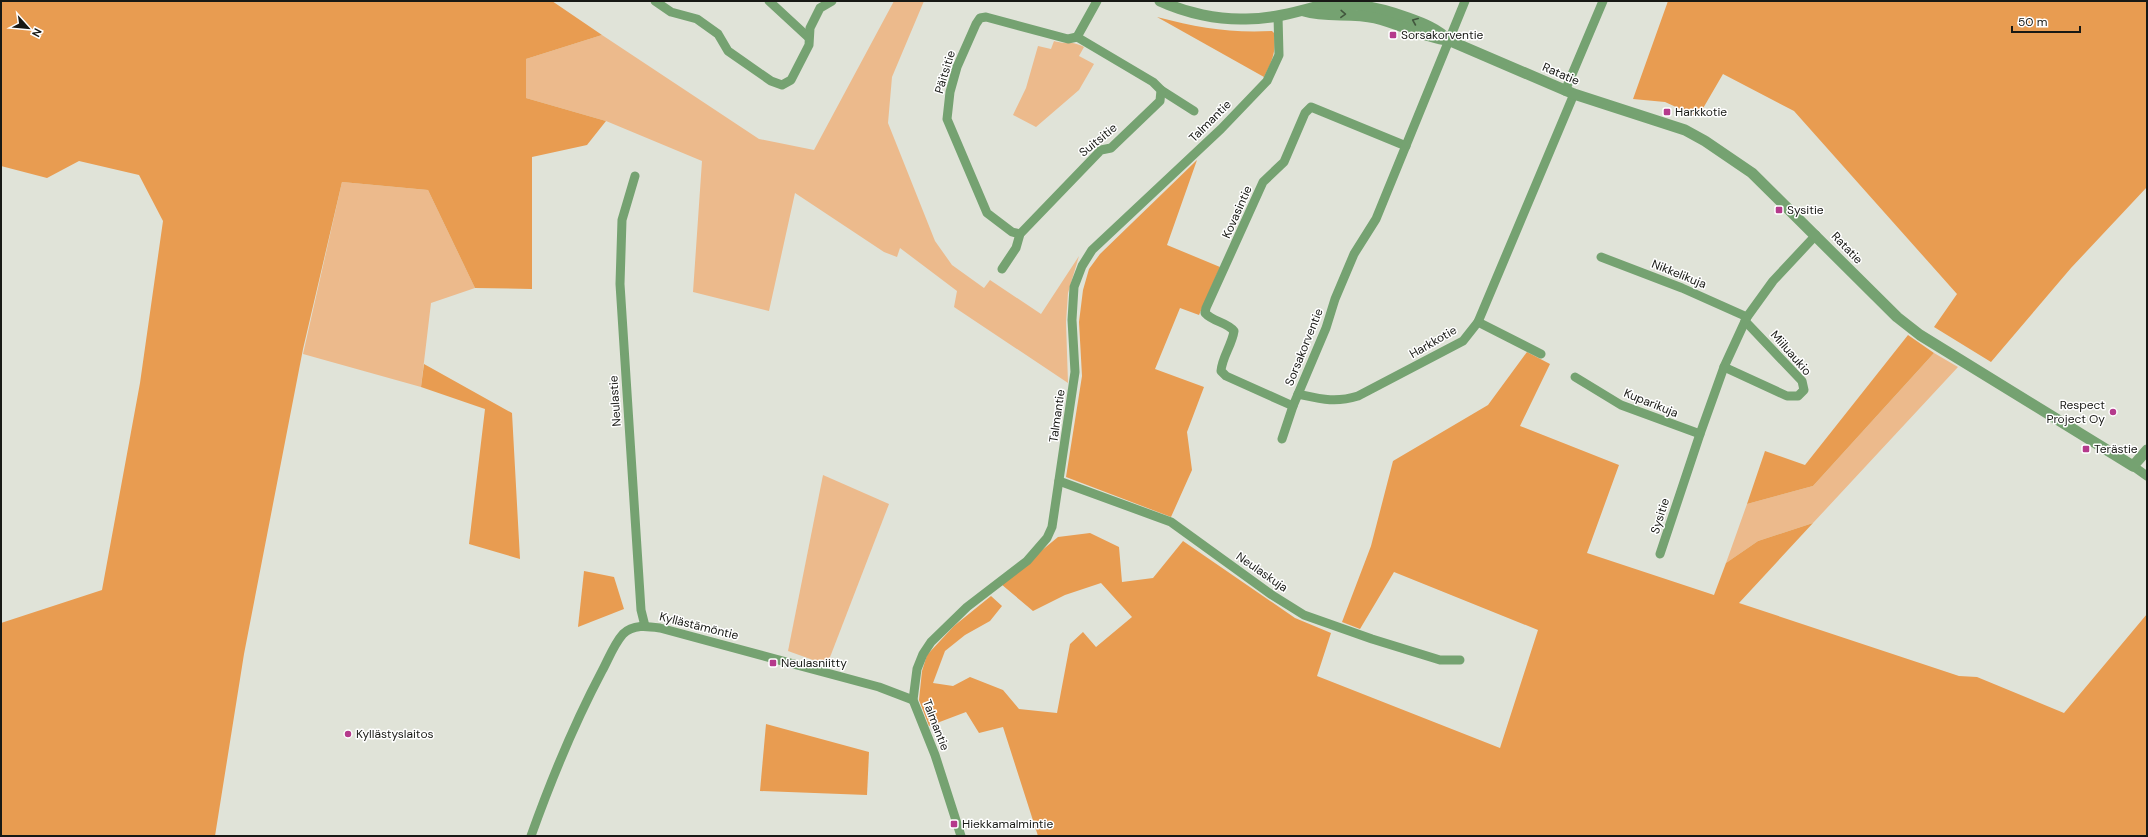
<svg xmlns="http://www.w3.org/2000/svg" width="2148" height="837" viewBox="0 0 2148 837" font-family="'DM Sans',sans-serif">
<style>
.green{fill:#ecba8c}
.forest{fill:#e89c51}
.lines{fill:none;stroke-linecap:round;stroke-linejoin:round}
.minor{stroke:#75a271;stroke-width:9}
.tertiary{stroke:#75a271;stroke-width:11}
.oneway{stroke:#42573e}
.poi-dot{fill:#b53a8c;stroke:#fff;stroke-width:1.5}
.labels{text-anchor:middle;stroke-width:3;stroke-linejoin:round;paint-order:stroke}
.poi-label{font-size:12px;fill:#181915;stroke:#fff;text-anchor:start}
.street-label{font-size:12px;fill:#181915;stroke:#fff}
</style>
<rect width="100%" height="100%" fill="#e0e3d8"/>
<g class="green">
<path d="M 894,1 L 924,1 L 892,77 L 888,123 L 935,241 L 952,265 L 984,288 L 990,280 L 1041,314 L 1079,256 L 1068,293 L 1066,322 L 1068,383 L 954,307 L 957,291 L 900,248 L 897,257 L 884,252 L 795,193 L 769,311 L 693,292 L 702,161 L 606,121 L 526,98 L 526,59 L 602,35 L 759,139 L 814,150 Z"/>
<path d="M 1054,41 C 1067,45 1071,40 1084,47 L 1079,56 L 1094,64 L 1079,90 L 1036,127 L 1013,115 L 1026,88 L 1038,46 L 1051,49 Z"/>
<path d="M 342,182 L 428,190 L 475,288 L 431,303 L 421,387 L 303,354 Z"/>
<path d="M 1934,353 L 1958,367 L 1813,523 L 1758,541 L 1726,563 L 1747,504 L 1813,486 Z"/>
<path d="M 823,475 L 889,504 L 827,665 L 788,651 Z"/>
</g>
<g class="forest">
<path d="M 1,1 L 552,1 L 602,35 L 526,59 L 526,98 L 606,121 L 587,145 L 532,157 L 532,289 L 475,288 L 428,190 L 342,182 L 303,349 L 244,654 L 215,836 L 1,836 L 1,623 L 102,590 L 140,383 L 163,221 L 139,175 L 79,161 L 47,178 L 1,166 Z"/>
<path d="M 1668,1 L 2147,1 L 2147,187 L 2071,268 L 1991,362 L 1934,327 L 1957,294 L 1794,111 L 1723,74 L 1698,117 L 1665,102 L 1633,99 Z"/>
<path d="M 1157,17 C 1199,28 1229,33 1272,31 L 1274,33 C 1276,53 1273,59 1264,77 Z"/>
<path d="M 1197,160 L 1167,245 L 1220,267 L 1199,315 L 1180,308 L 1155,369 L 1204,387 L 1187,432 L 1192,470 L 1171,517 L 1066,477 L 1082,376 L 1079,322 L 1083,290 L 1089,269 L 1100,254 Z"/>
<path d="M 1908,335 L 1934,353 L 1813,486 L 1747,504 L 1765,451 L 1805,465 Z"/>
<path d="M 1527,352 L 1550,364 L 1520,426 L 1619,465 L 1587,553 L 1714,595 L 1726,563 L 1758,541 L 1813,523 L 1739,603 L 1959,676 L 1977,677 L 2064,713 L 2147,614 L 2147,836 L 1038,836 L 1003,727 L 979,733 L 966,712 L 929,726 L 919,700 L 922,671 L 927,655 L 954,626 L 991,596 L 1002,606 L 990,621 L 965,635 L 945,651 L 933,683 L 953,686 L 970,677 L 1003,690 L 1019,709 L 1057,713 L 1070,644 L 1083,632 L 1096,647 L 1132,617 L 1101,583 L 1065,595 L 1033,611 L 1001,584 L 1058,537 L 1090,533 L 1119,547 L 1122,582 L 1153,578 L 1183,541 L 1295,618 L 1331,633 L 1317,676 L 1500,748 L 1538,630 L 1394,572 L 1360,629 L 1342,622 L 1371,546 L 1393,461 L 1488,405 Z"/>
<path d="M 424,364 L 512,413 L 520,559 L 469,544 L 485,409 L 421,387 Z"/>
<path d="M 584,571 L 614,577 L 624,609 L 578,627 Z"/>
<path d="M 766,724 L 869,752 L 867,795 L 760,791 Z"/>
</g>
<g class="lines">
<g class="minor">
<path d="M 655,1 L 671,12 L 697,19 L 718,34 L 728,51 L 771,81 L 782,85 L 791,80 L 809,45 L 810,28 L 820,8 L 832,1"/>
<path d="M 769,1 L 808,37"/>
<path d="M 1077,37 L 1097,1"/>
<path d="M 1161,90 L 1194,111"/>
<path d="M 1565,91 L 1603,1"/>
<path d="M 635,176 L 622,220 L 620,284 L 641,610 L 645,626"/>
<path d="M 1020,234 L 1012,232 L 987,213 L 947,119 L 950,92 L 957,67 L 976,24 L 980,18 L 986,17 L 1068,39 L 1077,37"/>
<path d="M 1601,257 L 1682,288 L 1747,317"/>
<path d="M 1002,269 L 1016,248 L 1020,234 L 1101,150 L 1111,148 L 1160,101 L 1161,90 L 1153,82 L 1077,37"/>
<path d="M 1478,322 L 1541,354"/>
<path d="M 1724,367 L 1787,396 L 1798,396 L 1804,390 L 1802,381 L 1745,321"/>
<path d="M 1575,377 L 1621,405 L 1700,434"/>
<path d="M 1298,394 C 1321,399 1335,403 1358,396 L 1463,341 L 1478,322 L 1574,94"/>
<path d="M 1293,406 L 1226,376 L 1221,371 C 1222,357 1232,345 1234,331 C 1227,322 1213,322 1205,313 L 1206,308 L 1263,182 L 1284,162 L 1305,113 L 1311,107 L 1406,146"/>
<path d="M 1282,439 L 1293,406 L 1326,328 L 1335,299 L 1354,254 L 1376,219 L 1465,1"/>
<path d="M 2133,466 L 2147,476"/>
<path d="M 1059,481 L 1171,522 L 1272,595 L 1304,615 L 1372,639 L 1440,660 L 1460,660"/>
<path d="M 1660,554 L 1700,434 L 1724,367 L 1747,317 L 1773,281 L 1816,235"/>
<path d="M 531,836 C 551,780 574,724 602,671 C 608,660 614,644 623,634 C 633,624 647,626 660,628 L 879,687 L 913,700"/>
<path d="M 961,836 L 935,755 L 913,700 L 917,669 L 923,654 L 931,642 L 967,607 L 1027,561 L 1047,538 L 1052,527 L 1075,372 L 1072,320 L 1074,287 L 1082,266 L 1092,250 L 1221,129 L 1267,81 L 1279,55 L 1278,16"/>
</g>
<g class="tertiary">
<path d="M 1160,1 C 1186,13 1218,20 1246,19 C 1270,19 1293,13 1315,7 C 1346,1 1379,7 1408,18 C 1422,23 1438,29 1448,40"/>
<path d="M 1304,11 C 1327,18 1351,12 1375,18 C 1400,24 1423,37 1448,40 L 1574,94 L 1685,130 L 1705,141 L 1752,173 L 1897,317 L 1920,335 L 2133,466 L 2147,450"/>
</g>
</g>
<defs><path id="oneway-chevron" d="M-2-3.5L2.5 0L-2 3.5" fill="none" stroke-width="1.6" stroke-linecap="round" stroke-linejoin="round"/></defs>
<g class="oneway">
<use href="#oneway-chevron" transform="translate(1343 14) rotate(2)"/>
<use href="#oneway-chevron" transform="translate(1415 21) rotate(-157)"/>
</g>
<g class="poi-dot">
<rect x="1389" y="31" width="8" height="8" rx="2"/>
<rect x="1663" y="108" width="8" height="8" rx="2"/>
<rect x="1775" y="206" width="8" height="8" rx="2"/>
<circle cx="2113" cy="412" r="4"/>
<rect x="2082" y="445" width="8" height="8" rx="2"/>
<rect x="769" y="659" width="8" height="8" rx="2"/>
<circle cx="348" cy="734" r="4"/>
<rect x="950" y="820" width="8" height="8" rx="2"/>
</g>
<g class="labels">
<g class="poi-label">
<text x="1401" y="39">Sorsakorventie</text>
<text x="1675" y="116">Harkkotie</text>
<text x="1787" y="214">Sysitie</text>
<text x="2105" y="409" text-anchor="end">Respect<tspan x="2105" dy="14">Project Oy</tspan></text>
<text x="2094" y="453">Terästie</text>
<text x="781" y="667">Neulasniitty</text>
<text x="356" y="738">Kyllästyslaitos</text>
<text x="962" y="828">Hiekkamalmintie</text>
</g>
<g class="street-label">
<text transform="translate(945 72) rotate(-73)" y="4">Päitsitie</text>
<text transform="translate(1561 74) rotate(23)" y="4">Ratatie</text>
<text transform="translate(1210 121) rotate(-45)" y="4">Talmantie</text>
<text transform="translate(1098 140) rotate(-39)" y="4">Suitsitie</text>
<text transform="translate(1237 212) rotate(-66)" y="4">Kovasintie</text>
<text transform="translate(1847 248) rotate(46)" y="4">Ratatie</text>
<text transform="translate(1679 274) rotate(22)" y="4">Nikkelikuja</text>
<text transform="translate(1433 342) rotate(-30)" y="4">Harkkotie</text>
<text transform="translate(1304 347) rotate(-68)" y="4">Sorsakorventie</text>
<text transform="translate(1791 353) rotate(49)" y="4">Miiluaukio</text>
<text transform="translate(615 401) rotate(-94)" y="4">Neulastie</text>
<text transform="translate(1651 403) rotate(22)" y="4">Kuparikuja</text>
<text transform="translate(1057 416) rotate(-82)" y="4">Talmantie</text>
<text transform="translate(1660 516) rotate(-72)" y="4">Sysitie</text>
<text transform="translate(1262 572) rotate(35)" y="4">Neulaskuja</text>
<text transform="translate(699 626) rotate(14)" y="4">Kyllästämöntie</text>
<text transform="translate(936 725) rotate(69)" y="4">Talmantie</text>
</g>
</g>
<rect width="2148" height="837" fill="none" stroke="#181915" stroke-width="4"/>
<g transform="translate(28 28) rotate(117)" stroke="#ffffff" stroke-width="3" paint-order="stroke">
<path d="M0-3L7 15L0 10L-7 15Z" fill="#181915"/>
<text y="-6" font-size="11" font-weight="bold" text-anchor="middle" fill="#181915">N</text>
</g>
<path d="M2012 26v6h68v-6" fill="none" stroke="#181915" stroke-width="2"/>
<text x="2018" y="26" font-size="12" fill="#181915" stroke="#ffffff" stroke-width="3" paint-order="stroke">50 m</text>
</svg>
